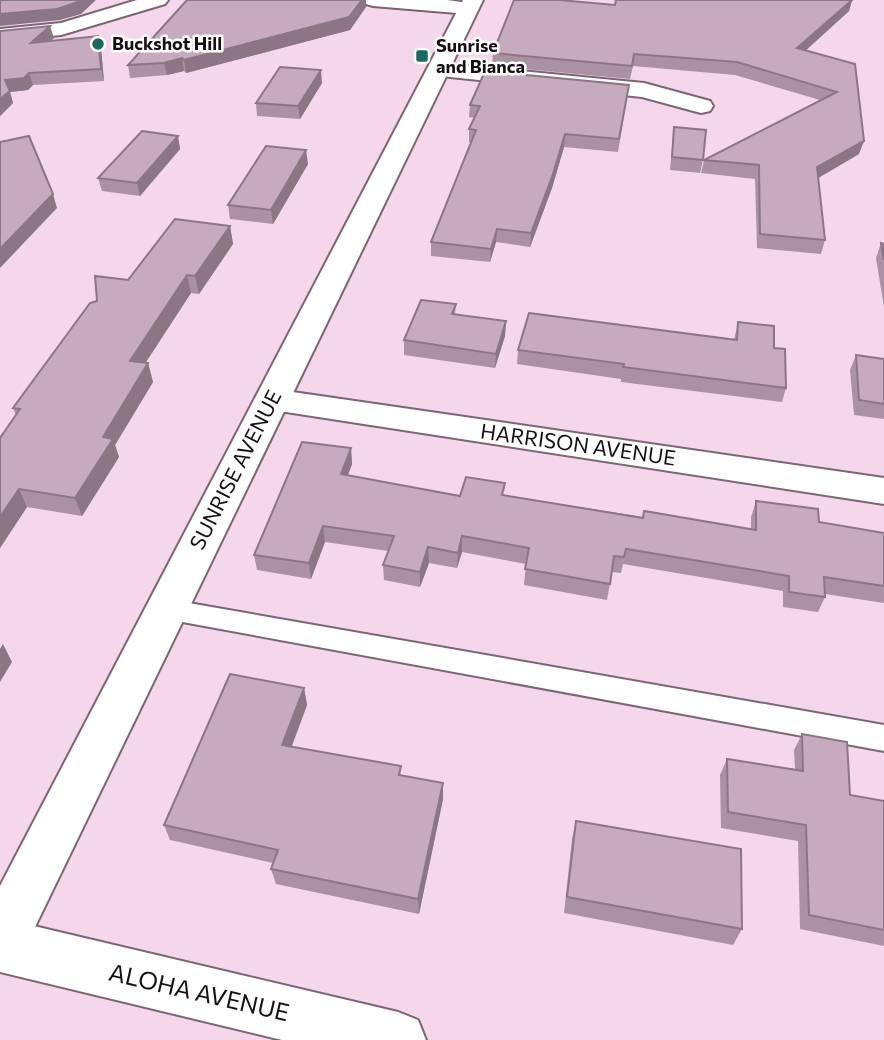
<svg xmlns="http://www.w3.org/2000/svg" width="884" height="1040" viewBox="0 0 884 1040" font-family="Commissioner,sans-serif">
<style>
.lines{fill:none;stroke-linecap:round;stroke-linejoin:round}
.lane-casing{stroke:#7d6475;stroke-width:4}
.street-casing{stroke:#7d6475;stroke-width:4}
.secondary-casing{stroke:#7d6475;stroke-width:4}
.lane{fill:#fff;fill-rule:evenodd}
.street{fill:#fff;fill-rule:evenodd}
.secondary{fill:#fff;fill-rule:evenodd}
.wall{fill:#aa92a3}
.shaded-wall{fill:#8b7784}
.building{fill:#c6aabd;stroke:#8b7784;stroke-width:2}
.poi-dot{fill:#1c6862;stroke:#fff;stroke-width:2.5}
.labels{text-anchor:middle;stroke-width:5;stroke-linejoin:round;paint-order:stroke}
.far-poi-label{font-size:18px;font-weight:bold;fill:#180e15;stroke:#fff;text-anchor:start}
.street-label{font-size:21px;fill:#180e15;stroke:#fff}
.near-street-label{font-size:24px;fill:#180e15;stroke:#fff}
</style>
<rect width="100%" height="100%" fill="#f4d7ea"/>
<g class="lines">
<defs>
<path id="lane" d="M 166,599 L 884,725 L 884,751 L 166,619 L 157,616 L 153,609 L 157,602 Z"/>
<g id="street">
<path d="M 137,0 L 168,0 L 165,4 L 61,35 L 0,41 L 0,29 L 61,23 Z"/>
<path d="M 363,0 L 447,0 L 476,4 L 479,8 L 476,12 L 469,14 L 373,6 L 366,4 Z"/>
<path d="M 439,63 L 644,83 L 710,101 L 713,106 L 710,111 L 701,113 L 642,97 L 431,75 L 428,70 L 431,65 Z"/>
<path d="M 272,389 L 884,478 L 884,504 L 260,408 L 255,400 L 260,392 Z"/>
<path d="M 0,918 L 398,1012 L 418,1020 L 426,1040 L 282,1040 L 0,972 Z"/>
</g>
<path id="secondary" d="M 463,0 L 483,0 L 19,960 L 0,968 L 0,886 Z"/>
</defs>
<use href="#lane" class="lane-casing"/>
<use href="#street" class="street-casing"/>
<use href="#secondary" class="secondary-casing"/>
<use href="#lane" class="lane"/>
<use href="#street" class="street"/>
<use href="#secondary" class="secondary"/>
</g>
<g class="wall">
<path d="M 187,0 L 366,0 L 366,7 L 350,30 L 186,73 L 184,71 L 167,75 L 130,78 L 128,65 Z"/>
<path d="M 852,0 L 849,11 L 805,51 L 855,64 L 859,154 L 818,178 L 825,240 L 821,254 L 757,248 L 755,179 L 701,173 L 704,160 L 820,100 L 735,75 L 633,66 L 630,79 L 492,66 L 493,53 L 615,5 Z"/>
<path d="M 0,31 L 54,38 L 51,41 L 98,36 L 101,48 L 104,81 L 33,85 L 28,90 L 10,92 L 13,103 L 0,116 Z"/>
<path d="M 322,83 L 300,119 L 257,116 L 256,103 Z"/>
<path d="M 627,98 L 618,152 L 564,147 L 552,188 L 530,247 L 496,242 L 490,262 L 431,256 L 431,242 L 471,142 L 469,142 L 469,129 L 474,118 L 469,117 L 470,105 Z"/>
<path d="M 674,127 L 703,160 L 700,173 L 670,170 Z"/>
<path d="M 178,136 L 180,149 L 140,196 L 102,191 L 98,178 Z"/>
<path d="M 308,164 L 273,224 L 230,219 L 228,205 Z"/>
<path d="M 230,226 L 233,244 L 199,294 L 191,293 L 145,363 L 148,363 L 153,382 L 115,445 L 119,457 L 82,516 L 27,507 L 0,548 L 0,438 L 16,415 L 13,408 L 97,301 L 128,280 Z"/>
<path d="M 881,243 L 884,244 L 884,307 L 876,258 Z"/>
<path d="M 456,304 L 455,314 L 506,321 L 505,336 L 495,368 L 404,355 L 404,340 Z"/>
<path d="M 738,322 L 774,348 L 786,388 L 782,402 L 621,382 L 621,379 L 517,364 L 518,350 L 734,340 Z"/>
<path d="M 856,355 L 884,359 L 884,419 L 854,415 L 850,370 Z"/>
<path d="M 351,448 L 352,464 L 348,475 L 460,496 L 504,495 L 643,517 L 751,529 L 751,517 L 756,501 L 819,522 L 884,533 L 884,603 L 825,594 L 825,597 L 818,612 L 783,607 L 783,591 L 623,564 L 621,573 L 612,572 L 607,600 L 524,585 L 526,564 L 462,552 L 457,568 L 429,563 L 420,587 L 384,580 L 383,565 L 388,551 L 325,542 L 311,579 L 257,570 L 254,555 Z"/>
<path d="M 304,688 L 307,705 L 291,747 L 402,776 L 443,783 L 443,799 L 419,914 L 276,884 L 271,869 L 273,863 L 170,840 L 164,825 Z"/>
<path d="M 802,734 L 850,795 L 884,801 L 884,946 L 800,929 L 798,841 L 721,828 L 720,775 L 727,759 L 795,769 L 794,750 Z"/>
<path d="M 576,821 L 742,929 L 733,945 L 564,913 L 572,839 Z"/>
</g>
<g class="shaded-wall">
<path d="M 81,0 L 96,0 L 81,14 L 60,20 L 0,26 L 0,14 Z"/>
<path d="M 362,0 L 366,0 L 366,7 L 350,30 L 186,73 L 184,60 Z"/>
<path d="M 852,0 L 849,11 L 794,61 L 797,48 Z"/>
<path d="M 50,26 L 54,38 L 34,55 L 31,43 Z"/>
<path d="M 98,36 L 101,48 L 104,81 L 101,69 Z"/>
<path d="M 182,58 L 184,71 L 167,75 L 164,63 Z"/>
<path d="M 321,70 L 322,83 L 300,119 L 298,106 Z"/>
<path d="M 29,73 L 33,85 L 28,90 L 10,92 L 13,103 L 0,116 L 0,99 L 5,80 Z"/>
<path d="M 565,134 L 564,147 L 552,188 L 530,247 L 531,233 Z"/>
<path d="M 178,136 L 180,149 L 140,196 L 137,183 Z"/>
<path d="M 864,141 L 859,154 L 813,181 L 817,167 Z"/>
<path d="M 306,150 L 308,164 L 273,224 L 271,210 Z"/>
<path d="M 53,194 L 57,208 L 0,268 L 0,249 Z"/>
<path d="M 230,226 L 233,244 L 199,294 L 195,276 Z"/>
<path d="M 497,229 L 496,242 L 490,262 L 491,249 Z"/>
<path d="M 187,275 L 191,293 L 135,379 L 130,361 Z"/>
<path d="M 506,321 L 505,336 L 495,368 L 496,354 Z"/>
<path d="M 148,363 L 153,382 L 115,445 L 119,457 L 82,516 L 75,498 L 103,437 Z"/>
<path d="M 351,448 L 352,464 L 342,490 L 341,474 Z"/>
<path d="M 19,489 L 27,507 L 0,548 L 0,517 Z"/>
<path d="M 323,526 L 325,542 L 311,579 L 309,563 Z"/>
<path d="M 462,536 L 462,552 L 457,568 L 458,553 Z"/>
<path d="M 428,547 L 429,563 L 420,587 L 420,572 Z"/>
<path d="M 3,644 L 12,662 L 0,682 L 0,649 Z"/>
<path d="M 304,688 L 307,705 L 286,762 L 282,745 Z"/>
<path d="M 443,783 L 443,799 L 419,914 L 418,899 Z"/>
</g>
<g class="building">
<path d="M 0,0 L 81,0 L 78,2 L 57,9 L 0,14 Z"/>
<path d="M 187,0 L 362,0 L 349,17 L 184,60 L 182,58 L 164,63 L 128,65 Z"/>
<path d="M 514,0 L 559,0 L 615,5 L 616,0 L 852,0 L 797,48 L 855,64 L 864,141 L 817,167 L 825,240 L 760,234 L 759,165 L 704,160 L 837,92 L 737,62 L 634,54 L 632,66 L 493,53 Z"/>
<path d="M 50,26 L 31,43 L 98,36 L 101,69 L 29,73 L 24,78 L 5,80 L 10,91 L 0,99 L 0,31 Z"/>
<path d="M 280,67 L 321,70 L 298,106 L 256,103 Z"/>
<path d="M 485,71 L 629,85 L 619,139 L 565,134 L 553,174 L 531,233 L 497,229 L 491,249 L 431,242 L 476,130 L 469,129 L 480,106 L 470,105 Z"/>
<path d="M 674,127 L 706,130 L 703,160 L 672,157 Z"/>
<path d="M 142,131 L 178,136 L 137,183 L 98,178 Z"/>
<path d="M 29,136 L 53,194 L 0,249 L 0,142 Z"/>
<path d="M 266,146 L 306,150 L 271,210 L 228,205 Z"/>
<path d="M 175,219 L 230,226 L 195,276 L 187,275 L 130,361 L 148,363 L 103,437 L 113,439 L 75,498 L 19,489 L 0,517 L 0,438 L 20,409 L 13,408 L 90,303 L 97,301 L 95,276 L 128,280 Z"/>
<path d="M 881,243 L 884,244 L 884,260 Z"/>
<path d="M 421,300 L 456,304 L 452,314 L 506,321 L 496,354 L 404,340 Z"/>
<path d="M 529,313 L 737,340 L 738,322 L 774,326 L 774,348 L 785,349 L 786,388 L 623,367 L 624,364 L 518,350 Z"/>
<path d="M 856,355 L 884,359 L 884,404 L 859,400 Z"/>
<path d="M 302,442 L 351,448 L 341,474 L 460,496 L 466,477 L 505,483 L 502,495 L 643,518 L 644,511 L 756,530 L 756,501 L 818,509 L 819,522 L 884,533 L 884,586 L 824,577 L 825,597 L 789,592 L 789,576 L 626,549 L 624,557 L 614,556 L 610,584 L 525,569 L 529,548 L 462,536 L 458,553 L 428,547 L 420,572 L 383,565 L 394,536 L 323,526 L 309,563 L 254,555 Z"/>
<path d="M 230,674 L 304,688 L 282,745 L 401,766 L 399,775 L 443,783 L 418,899 L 271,869 L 278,850 L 164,825 Z"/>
<path d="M 802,734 L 847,742 L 850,795 L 884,801 L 884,930 L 809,915 L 806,825 L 728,812 L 727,759 L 803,771 Z"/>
<path d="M 576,821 L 741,849 L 742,929 L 567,897 Z"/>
</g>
<g class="poi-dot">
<circle cx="98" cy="44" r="7"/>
<rect x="415" y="49" width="14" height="14" rx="3.5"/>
</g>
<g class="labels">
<g class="far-poi-label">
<text x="112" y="50">Buckshot Hill</text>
<text x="436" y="52">Sunrise<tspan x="436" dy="21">and Bianca</tspan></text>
</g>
<g class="street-label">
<text transform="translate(578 445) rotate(8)" y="7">HARRISON AVENUE</text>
<text transform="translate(236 470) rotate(-63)" y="7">SUNRISE AVENUE</text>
</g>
<g class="near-street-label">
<text transform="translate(199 993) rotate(13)" y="8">ALOHA AVENUE</text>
</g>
</g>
</svg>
